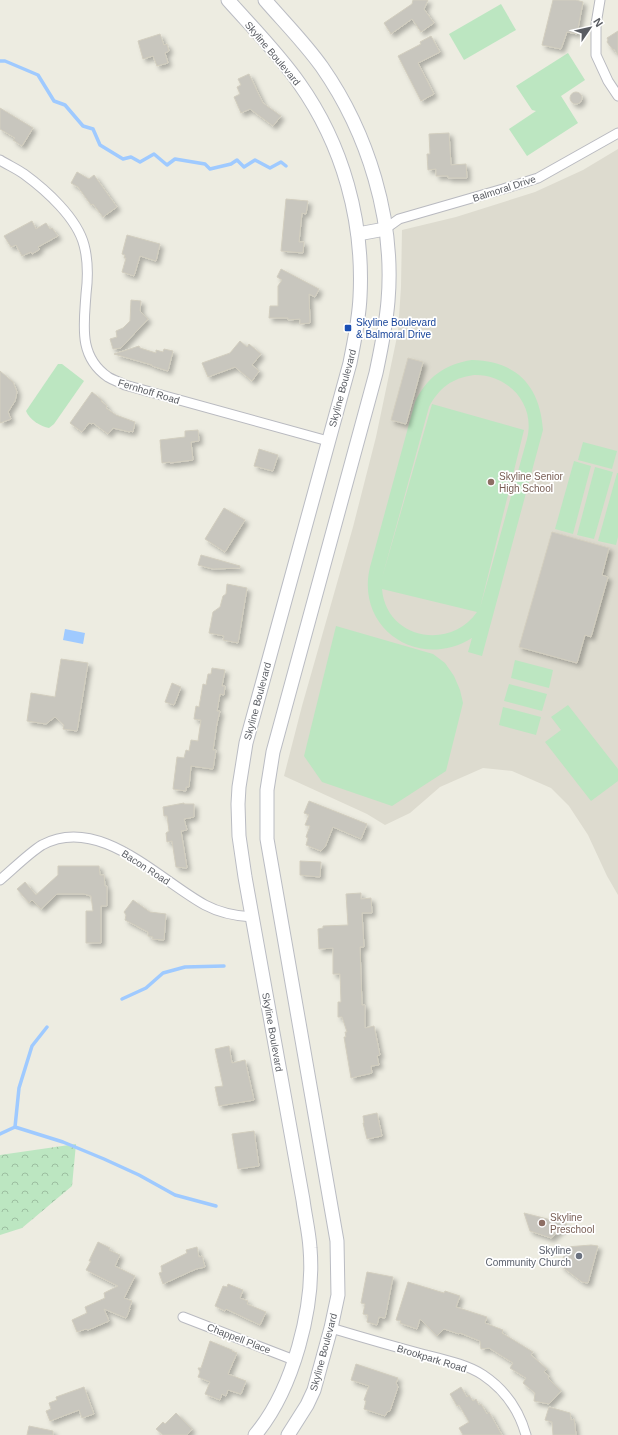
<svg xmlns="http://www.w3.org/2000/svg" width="618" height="1435" viewBox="0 0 618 1435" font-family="Arial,sans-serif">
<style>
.education{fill:#dddbcf}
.green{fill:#bce6c1;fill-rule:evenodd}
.forest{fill:url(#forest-crowns)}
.water{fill:#9fcaff}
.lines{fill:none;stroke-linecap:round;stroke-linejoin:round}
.stream{stroke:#9fcaff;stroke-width:3.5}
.building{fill:#c8c6be;stroke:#d2cebf;filter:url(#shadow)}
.street-casing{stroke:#b9bac0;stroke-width:11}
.secondary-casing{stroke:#babcc3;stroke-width:15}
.street{stroke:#fff;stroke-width:9}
.secondary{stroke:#fff;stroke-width:13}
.transit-dot{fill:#1a4fb4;stroke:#fff;stroke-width:1.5}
.education-dot{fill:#8d6e63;stroke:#fff;stroke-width:1.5}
.worship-dot{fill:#6b7280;stroke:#fff;stroke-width:1.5}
.labels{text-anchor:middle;stroke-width:3.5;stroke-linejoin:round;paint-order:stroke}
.street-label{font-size:10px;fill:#595c62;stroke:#fff}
.transit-label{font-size:10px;fill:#164399;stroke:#fff;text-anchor:start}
.education-label{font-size:10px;fill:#785e54;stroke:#fff;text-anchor:start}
.worship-label{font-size:10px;fill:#5b616d;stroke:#fff;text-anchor:end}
</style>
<defs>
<pattern id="forest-crowns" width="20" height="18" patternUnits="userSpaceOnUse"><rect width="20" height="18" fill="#bce6c1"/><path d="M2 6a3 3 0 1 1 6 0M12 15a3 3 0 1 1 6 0" fill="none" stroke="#9cbea0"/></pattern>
<filter id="shadow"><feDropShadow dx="3.5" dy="3.5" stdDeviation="2" flood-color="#0004"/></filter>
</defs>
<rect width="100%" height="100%" fill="#edece1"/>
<path class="education" d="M 618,149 L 618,895 L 607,876 L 588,835 L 569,806 L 551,788 L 512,771 L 483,768 L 440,787 L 410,813 L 385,825 L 367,814 L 284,776 L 302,706 L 353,527 L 376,437 L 398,332 L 401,287 L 402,230 L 456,217 L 535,192 L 583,170 Z"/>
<g class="green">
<path d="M 501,4 L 516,30 L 464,60 L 449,34 Z"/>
<path d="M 568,53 L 585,80 L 561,96 L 578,123 L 527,156 L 509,129 L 536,111 L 532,110 L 516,86 Z"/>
<path d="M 472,360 C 517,361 540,386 543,430 L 482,656 L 468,652 L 472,638 C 419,671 355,629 370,567 L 415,402 C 427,377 445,364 472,360 ZM 474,375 C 508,374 536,404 527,439 L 480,608 L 524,430 L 432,404 L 382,578 L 429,407 C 439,388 452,378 474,375 ZM 382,589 L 477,612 C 450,651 386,639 382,589 Z"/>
<path d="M 58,364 L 62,364 L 84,381 L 54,424 L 49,428 C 41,427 29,419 26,411 Z"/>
<path d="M 583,442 L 617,451 L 612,469 L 578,460 Z"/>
<path d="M 574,461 L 591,466 L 573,534 L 555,529 Z"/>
<path d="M 595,467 L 613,472 L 594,539 L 577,535 Z"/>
<path d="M 617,473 L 618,473 L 618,537 L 616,545 L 598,541 Z"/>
<path d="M 336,626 L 433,654 L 445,663 L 454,676 L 460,690 L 463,703 L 446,771 L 392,806 L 322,782 L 304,756 Z"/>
<path d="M 515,660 L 553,670 L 549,688 L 511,678 Z"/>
<path d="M 509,684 L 547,694 L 542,711 L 504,701 Z"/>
<path d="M 568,705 L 618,769 L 618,781 L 591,801 L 545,742 L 561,730 L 551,717 Z"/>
<path d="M 503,707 L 541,717 L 536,735 L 499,725 Z"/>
</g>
<path class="forest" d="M 76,1144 L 72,1186 L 22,1228 L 0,1235 L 0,1155 Z"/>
<path class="water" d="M 65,629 L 85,633 L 83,644 L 63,640 Z"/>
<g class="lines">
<g class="stream">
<path d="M 0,61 L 5,61 L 38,75 L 54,101 L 65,105 L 83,126 L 93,129 L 100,145 L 123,159 L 131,157 L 140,162 L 154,154 L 167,165 L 175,159 L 205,164 L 210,169 L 231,164 L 237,160 L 244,167 L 255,160 L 270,168 L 281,162 L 286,166"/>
<path d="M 122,999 L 146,988 L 163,973 L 185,967 L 224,966"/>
<path d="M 15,1127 L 63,1142 L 104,1159 L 139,1175 L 175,1195 L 216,1206"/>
<path d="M 0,1134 L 15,1127 L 19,1088 L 32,1046 L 47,1027"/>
</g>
</g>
<g class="building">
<path d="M 413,0 L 428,0 L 424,9 L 434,23 L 421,32 L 412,19 L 391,34 L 384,23 L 412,4 Z"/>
<path d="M 553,0 L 576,0 L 583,2 L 577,34 L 567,32 L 561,49 L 542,45 Z"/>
<path d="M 618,31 L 618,55 L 614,49 L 613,50 L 607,42 L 608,40 L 607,38 Z"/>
<path d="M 160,34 L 164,45 L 167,44 L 169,51 L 165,53 L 168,63 L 157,66 L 153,56 L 143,59 L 138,41 Z"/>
<path d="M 431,36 L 440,52 L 418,63 L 434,94 L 421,101 L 398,56 L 421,44 L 420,42 Z"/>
<path d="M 249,74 L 263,103 L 281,116 L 273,126 L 250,109 L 241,113 L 234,97 L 240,94 L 237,87 L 241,85 L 238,79 Z"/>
<circle cx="576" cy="98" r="6"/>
<path d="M 0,108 L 33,128 L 22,146 L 13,140 L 15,138 L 0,129 Z"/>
<path d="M 449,133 L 451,165 L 466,164 L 467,178 L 448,178 L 448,176 L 436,176 L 436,169 L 428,170 L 427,154 L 430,154 L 429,134 Z"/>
<path d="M 77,172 L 89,179 L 94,175 L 117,207 L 103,217 L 93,204 L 91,205 L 78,187 L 71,183 Z"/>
<path d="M 286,199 L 308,201 L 306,214 L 302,213 L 299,242 L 304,242 L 303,253 L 281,251 Z"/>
<path d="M 32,221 L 36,229 L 46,223 L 50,229 L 52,228 L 58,236 L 38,247 L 40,249 L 32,254 L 31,252 L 22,256 L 16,245 L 11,247 L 4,236 Z"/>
<path d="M 127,235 L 160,244 L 156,261 L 140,256 L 134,276 L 122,272 L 126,258 L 124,258 L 125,255 L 122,254 Z"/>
<path d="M 281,269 L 319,289 L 315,297 L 309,294 L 310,323 L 300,324 L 300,319 L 288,320 L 288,318 L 269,318 L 270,306 L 278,306 L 278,286 L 282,280 L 277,277 Z"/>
<path d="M 131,300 L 141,301 L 140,311 L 148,319 L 121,348 L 113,349 L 110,339 L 117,337 L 116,331 L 123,328 L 130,321 Z"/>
<path d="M 240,341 L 247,347 L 249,344 L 261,354 L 252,365 L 259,371 L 252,381 L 235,367 L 208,377 L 202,363 L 230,353 Z"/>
<path d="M 139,346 L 140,348 L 156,353 L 156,350 L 163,352 L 164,349 L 173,351 L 168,371 L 152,366 L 152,365 L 114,354 Z"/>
<path d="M 408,358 L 423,362 L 406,424 L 391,420 Z"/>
<path d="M 0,371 L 13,382 L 17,392 L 15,401 L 8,412 L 11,419 L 0,423 Z"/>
<path d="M 92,392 L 102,400 L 101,401 L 107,406 L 106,408 L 116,415 L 135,422 L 133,432 L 130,431 L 130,432 L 113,428 L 108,434 L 93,423 L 92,424 L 89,423 L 82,432 L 70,423 Z"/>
<path d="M 198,430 L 199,441 L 191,442 L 193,460 L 170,463 L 170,462 L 162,463 L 160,440 L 185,437 L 185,431 Z"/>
<path d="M 259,449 L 278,455 L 273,471 L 254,466 Z"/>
<path d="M 224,508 L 245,520 L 225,552 L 205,539 Z"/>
<path d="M 552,532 L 609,548 L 602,575 L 608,577 L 591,637 L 585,635 L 577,663 L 519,647 Z"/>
<path d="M 201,555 L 240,566 L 240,568 L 213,569 L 198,565 Z"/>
<path d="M 227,584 L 247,588 L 238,643 L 223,640 L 224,636 L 209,633 L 213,612 L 220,607 L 223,596 L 226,594 Z"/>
<path d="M 61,659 L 88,663 L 77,731 L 63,729 L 64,725 L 55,717 L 46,724 L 27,721 L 31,693 L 55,697 Z"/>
<path d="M 212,668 L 225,670 L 222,686 L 225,686 L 224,695 L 220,694 L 217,711 L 220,711 L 217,723 L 213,750 L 216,750 L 213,769 L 191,766 L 189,787 L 186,787 L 186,791 L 173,789 L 177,757 L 184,758 L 186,750 L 189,751 L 191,740 L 198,741 L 201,720 L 194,719 L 196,706 L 199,707 L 203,684 L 206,685 L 208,674 L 211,674 Z"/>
<path d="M 172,683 L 181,687 L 174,705 L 165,702 Z"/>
<path d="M 309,801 L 367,824 L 361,839 L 333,827 L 325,847 L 321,851 L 306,845 L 308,838 L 306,837 L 307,834 L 310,826 L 305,825 L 309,815 L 304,813 Z"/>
<path d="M 184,803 L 184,804 L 194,804 L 194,817 L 184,819 L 187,830 L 181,831 L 187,868 L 176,867 L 172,841 L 167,842 L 166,833 L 169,831 L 167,816 L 164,816 L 163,807 Z"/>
<path d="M 300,861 L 321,862 L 320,877 L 300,875 Z"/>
<path d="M 58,866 L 99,866 L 100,875 L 104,875 L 105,886 L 107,886 L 107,906 L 101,906 L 101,943 L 86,943 L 86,911 L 93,911 L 91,896 L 84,894 L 57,894 L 41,909 L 32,900 L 29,903 L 17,889 L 25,882 L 36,895 L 58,875 Z"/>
<path d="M 361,893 L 361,899 L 371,898 L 372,913 L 362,913 L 364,947 L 360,947 L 362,1005 L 365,1005 L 365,1028 L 374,1026 L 380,1055 L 377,1056 L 379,1065 L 371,1066 L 372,1073 L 351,1078 L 344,1037 L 346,1037 L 345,1032 L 347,1032 L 342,1017 L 338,1017 L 338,1002 L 341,1002 L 340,974 L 333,974 L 333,948 L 319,949 L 318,929 L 323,928 L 323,926 L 348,925 L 346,894 Z"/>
<path d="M 133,900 L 150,912 L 166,914 L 164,940 L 152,939 L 153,937 L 148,936 L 148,932 L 125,920 L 126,915 L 124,912 Z"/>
<path d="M 229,1046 L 232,1063 L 245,1060 L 254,1100 L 219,1106 L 215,1087 L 223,1086 L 215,1049 Z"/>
<path d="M 377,1113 L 382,1136 L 367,1139 L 363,1123 L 364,1123 L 363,1116 Z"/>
<path d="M 254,1131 L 259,1166 L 238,1169 L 232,1134 Z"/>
<path d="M 524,1213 L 567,1224 L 551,1238 L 530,1231 Z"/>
<path d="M 98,1242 L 110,1248 L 109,1250 L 120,1255 L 115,1266 L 135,1276 L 124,1298 L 132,1301 L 129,1309 L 130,1309 L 126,1318 L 104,1309 L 109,1321 L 88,1330 L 86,1329 L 77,1332 L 72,1320 L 87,1313 L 85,1307 L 105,1298 L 104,1293 L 118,1286 L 86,1270 L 91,1261 L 89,1261 Z"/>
<path d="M 591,1245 L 598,1246 L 588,1283 L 582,1282 L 561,1266 L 566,1247 Z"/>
<path d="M 197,1247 L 199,1257 L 202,1256 L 205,1267 L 196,1269 L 163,1284 L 159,1273 L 162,1272 L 161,1266 L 187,1253 L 186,1250 Z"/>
<path d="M 367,1272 L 393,1277 L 385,1318 L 379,1317 L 377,1325 L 367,1322 L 368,1315 L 363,1314 L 365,1304 L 361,1303 Z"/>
<path d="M 408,1282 L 444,1293 L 445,1291 L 460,1296 L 456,1307 L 487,1317 L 485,1323 L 503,1330 L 502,1333 L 533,1352 L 531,1355 L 547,1369 L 544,1372 L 549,1376 L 548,1378 L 561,1391 L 549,1404 L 534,1401 L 535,1393 L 523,1383 L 526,1378 L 510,1368 L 513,1363 L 489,1348 L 481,1349 L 480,1341 L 460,1333 L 459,1334 L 444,1329 L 437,1336 L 420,1319 L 417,1329 L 400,1323 L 401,1321 L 396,1320 Z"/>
<path d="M 228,1284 L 243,1290 L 240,1298 L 248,1301 L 247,1304 L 266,1312 L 260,1325 L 226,1309 L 225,1311 L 215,1306 L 223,1286 L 227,1287 Z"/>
<path d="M 210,1341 L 232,1350 L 232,1351 L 237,1353 L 228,1374 L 246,1381 L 241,1394 L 228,1390 L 226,1396 L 222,1394 L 220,1400 L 205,1394 L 210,1382 L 198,1377 L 200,1372 L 198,1368 L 201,1368 Z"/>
<path d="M 356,1364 L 398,1378 L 396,1383 L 398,1387 L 390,1411 L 387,1412 L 385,1416 L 364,1409 L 366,1401 L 364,1400 L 369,1386 L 351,1380 Z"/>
<path d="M 84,1387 L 94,1414 L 82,1418 L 79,1410 L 50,1421 L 46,1411 L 51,1409 L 49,1403 L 57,1400 L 56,1397 Z"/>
<path d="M 461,1387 L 467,1397 L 469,1395 L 473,1401 L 476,1399 L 479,1405 L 481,1404 L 487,1414 L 489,1412 L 502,1435 L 463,1435 L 459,1428 L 469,1422 L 459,1405 L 457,1406 L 450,1394 Z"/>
<path d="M 549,1407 L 570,1413 L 571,1420 L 574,1419 L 576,1435 L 553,1435 L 552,1422 L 545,1420 Z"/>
<path d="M 176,1413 L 192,1429 L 187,1435 L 163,1435 L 156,1429 L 163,1422 L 165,1424 Z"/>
<path d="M 29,1426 L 53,1431 L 53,1435 L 27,1435 Z"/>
</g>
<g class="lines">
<defs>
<g id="street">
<path d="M 600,0 L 596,24 L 596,55 L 608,81 L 618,96"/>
<path d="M 0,160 C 8,165 17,169 24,174 C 46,190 77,218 84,245 C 88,260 88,278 86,294 C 84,325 78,356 108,377 C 113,380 119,382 125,385 L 328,441"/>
<path d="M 385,229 L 399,219 L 503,189 L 538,178 L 618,133"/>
<path d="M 0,880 C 12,870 29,853 42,845 C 99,814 159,880 205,905 C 220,913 235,916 252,917"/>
<path d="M 183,1317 L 294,1360"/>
<path d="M 331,1328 C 361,1337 392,1346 422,1354 C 441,1359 467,1364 483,1375 C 504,1389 519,1410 526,1435"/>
</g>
<g id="secondary">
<path d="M 228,0 C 252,27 278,53 299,83 C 343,145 364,221 360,297 C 359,320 354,342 350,363 L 246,743 L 239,787 L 238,804 L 239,836 L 245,877 L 303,1200 C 305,1216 309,1232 310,1248 C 315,1307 293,1390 255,1435"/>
<path d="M 265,0 C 284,22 305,43 322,67 C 368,133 395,220 388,301 C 386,326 381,349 376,373 L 273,752 L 267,790 L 267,839 L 337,1241 L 338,1295 L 331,1328 L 314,1390 L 307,1405 L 288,1435"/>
<path d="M 358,234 L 385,229"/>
</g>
</defs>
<use href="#street" class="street-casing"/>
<use href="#secondary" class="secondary-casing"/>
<use href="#street" class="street"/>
<use href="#secondary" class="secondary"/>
</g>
<rect class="transit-dot" x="344" y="324" width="8" height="8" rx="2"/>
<g class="education-dot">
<circle cx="491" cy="482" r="4"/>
<circle cx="542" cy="1223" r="4"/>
</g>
<circle class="worship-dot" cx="579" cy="1256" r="4"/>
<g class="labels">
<g class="street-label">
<text transform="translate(273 53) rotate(50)" y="4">Skyline Boulevard</text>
<text transform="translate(504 188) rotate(-18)" y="4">Balmoral Drive</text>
<text transform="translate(342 388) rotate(-75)" y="4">Skyline Boulevard</text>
<text transform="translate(149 391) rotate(17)" y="4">Fernhoff Road</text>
<text transform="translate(257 701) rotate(-75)" y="4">Skyline Boulevard</text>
<text transform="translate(146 867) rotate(33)" y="4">Bacon Road</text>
<text transform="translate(273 1032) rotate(80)" y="4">Skyline Boulevard</text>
<text transform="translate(239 1338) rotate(21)" y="4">Chappell Place</text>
<text transform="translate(323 1352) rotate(-75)" y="4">Skyline Boulevard</text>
<text transform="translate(432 1358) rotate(17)" y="4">Brookpark Road</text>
</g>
<g class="transit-label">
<text x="356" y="326">Skyline Boulevard<tspan x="356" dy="12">&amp; Balmoral Drive</tspan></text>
</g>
<g class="education-label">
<text x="499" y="480">Skyline Senior<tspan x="499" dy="12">High School</tspan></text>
<text x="550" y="1221">Skyline<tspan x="550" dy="12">Preschool</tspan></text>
</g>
<g class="worship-label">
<text x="571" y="1254">Skyline<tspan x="571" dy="12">Community Church</tspan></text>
</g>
</g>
<g transform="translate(590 28) rotate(56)" stroke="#ffffff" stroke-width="3" paint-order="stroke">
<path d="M0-3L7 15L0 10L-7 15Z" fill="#595c62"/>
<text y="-6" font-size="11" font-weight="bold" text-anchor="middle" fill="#595c62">N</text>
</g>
</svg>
